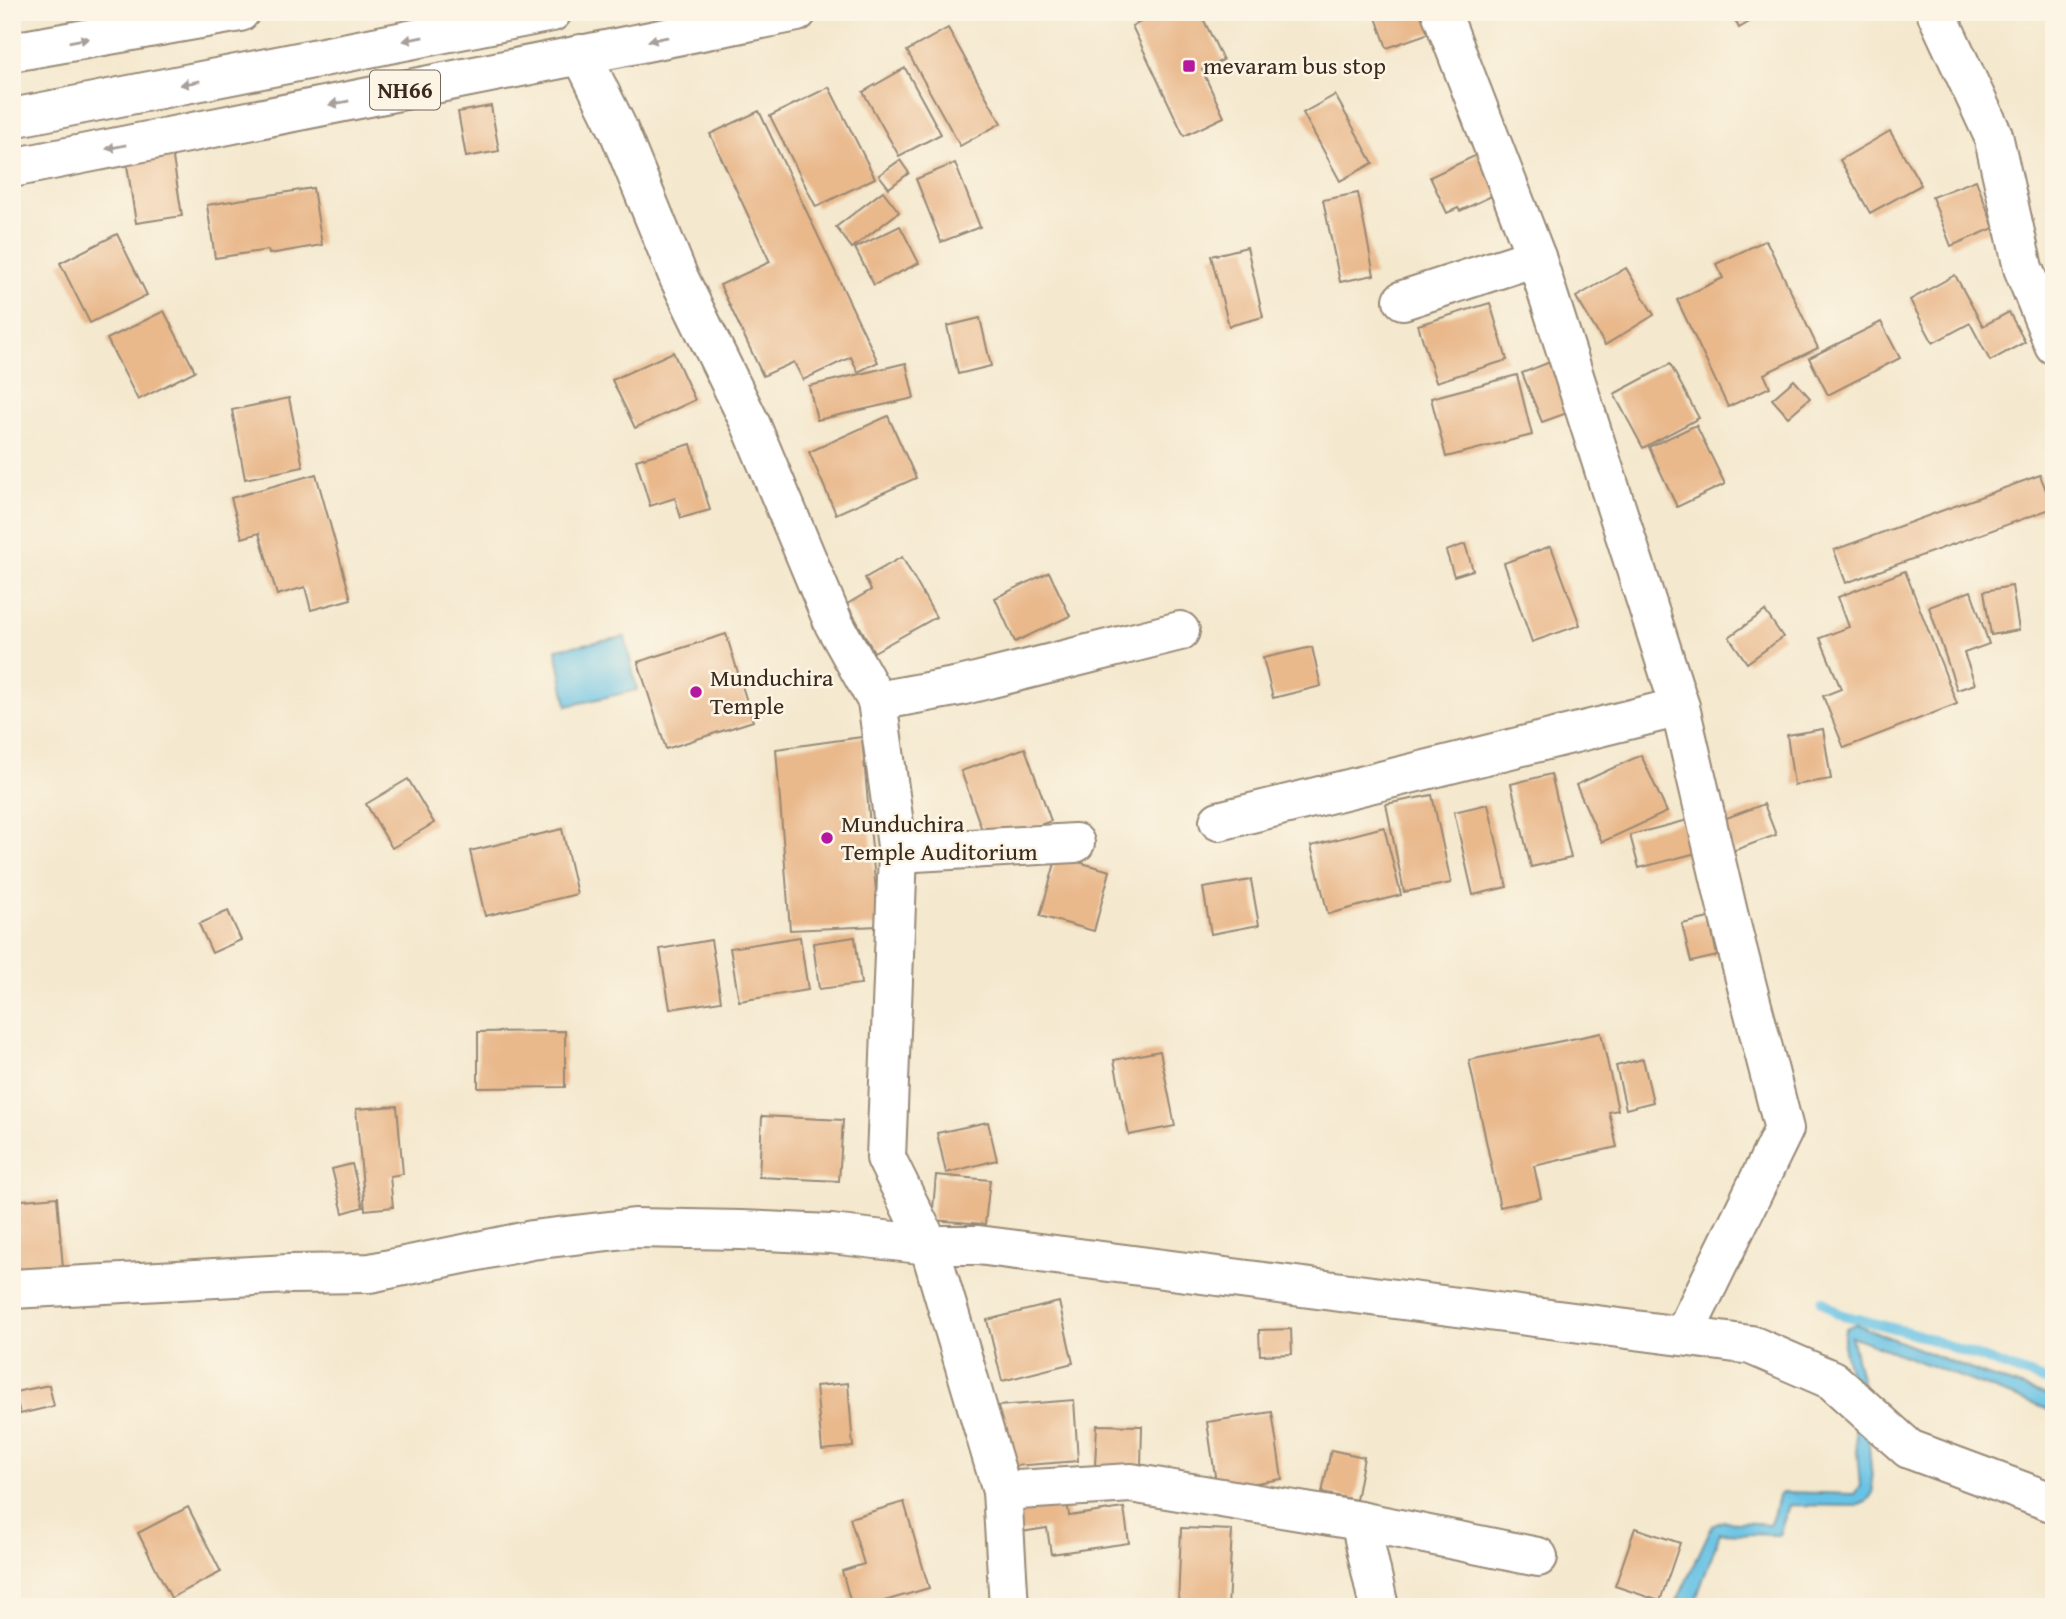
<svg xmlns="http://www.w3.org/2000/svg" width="2066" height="1619" viewBox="0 0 2066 1619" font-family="'Gentium Book Plus',serif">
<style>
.water{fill:#67c2e5;stroke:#517682;stroke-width:2}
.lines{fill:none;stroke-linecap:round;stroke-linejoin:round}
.stream{stroke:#67c2e5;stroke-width:10}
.building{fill:#e9b88b}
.minor-casing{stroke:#988976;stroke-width:42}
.highway-casing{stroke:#988976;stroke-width:42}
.minor{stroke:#fff;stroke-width:38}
.highway{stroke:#fff;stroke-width:38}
.oneway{fill:#a79f9a}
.poi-dot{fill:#b5179e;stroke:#fcf5e5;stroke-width:2.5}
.labels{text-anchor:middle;stroke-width:5;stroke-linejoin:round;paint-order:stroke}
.shield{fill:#fcf5e5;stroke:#75675a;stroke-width:2}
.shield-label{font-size:23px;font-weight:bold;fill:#3b2a1e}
.poi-label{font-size:24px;fill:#3b2a1e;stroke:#fcf5e5;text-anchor:start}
</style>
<rect width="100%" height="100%" fill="#fcf5e5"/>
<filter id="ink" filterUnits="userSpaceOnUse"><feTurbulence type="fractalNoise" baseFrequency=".0143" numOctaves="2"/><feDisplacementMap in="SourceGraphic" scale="14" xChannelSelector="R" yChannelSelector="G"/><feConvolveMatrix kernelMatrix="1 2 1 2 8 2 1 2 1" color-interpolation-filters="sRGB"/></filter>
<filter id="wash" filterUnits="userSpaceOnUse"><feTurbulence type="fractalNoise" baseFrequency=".00686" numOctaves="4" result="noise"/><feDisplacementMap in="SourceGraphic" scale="28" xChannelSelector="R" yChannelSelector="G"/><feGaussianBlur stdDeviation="1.57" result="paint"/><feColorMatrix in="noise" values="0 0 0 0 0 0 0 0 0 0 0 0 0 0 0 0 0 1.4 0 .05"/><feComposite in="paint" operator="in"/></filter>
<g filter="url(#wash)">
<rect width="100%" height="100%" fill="#f4e8ce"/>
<g class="water">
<path d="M 625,637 L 637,690 L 567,706 L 556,649 Z"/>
<path d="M 1855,1324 L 1985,1375 L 2054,1398 L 2054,1412 L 1851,1336 L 1865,1396 L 1873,1493 L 1866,1502 L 1857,1506 L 1789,1505 L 1779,1535 L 1720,1533 L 1696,1599 L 1709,1607 L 1685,1607 L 1676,1603 L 1712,1526 L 1723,1521 L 1769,1524 C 1777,1514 1773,1499 1783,1492 L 1854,1494 L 1860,1486 L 1851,1380 L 1844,1350 L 1844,1333 L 1846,1328 Z"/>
</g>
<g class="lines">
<path class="stream" d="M 1822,1301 L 1839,1314 L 1916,1334 L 2054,1384"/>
</g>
<g id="blocks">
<g class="building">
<path d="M 1161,12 L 1200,12 L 1223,60 L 1202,70 L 1224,117 L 1184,136 L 1132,26 Z"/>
<path d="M 1374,12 L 1432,12 L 1438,30 L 1387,48 Z"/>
<path d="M 1731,12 L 1766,12 L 1739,28 Z"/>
<path d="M 948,28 L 1001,123 L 960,146 L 907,51 Z"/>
<path d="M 905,68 L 941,134 L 899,156 L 863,92 Z"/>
<path d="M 829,87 L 875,178 L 816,207 L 770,116 Z"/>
<path d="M 1335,95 L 1373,163 L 1340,181 L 1303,113 Z"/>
<path d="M 491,106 L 499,151 L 466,157 L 458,112 Z"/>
<path d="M 759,111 L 878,362 L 858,372 L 851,357 L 803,380 L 794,362 L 763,376 L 720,285 L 770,262 L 710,134 Z"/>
<path d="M 1890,131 L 1921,185 L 1870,213 L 1840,160 Z"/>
<path d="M 171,145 L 182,216 L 136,223 L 125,152 Z"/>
<path d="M 1483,152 L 1502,191 L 1460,211 L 1458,208 L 1447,213 L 1430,177 Z"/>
<path d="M 900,160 L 909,173 L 889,188 L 879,175 Z"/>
<path d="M 955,163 L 980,227 L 941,242 L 916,179 Z"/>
<path d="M 1976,180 L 1994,228 L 1951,246 L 1932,197 Z"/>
<path d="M 313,188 L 322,245 L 269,254 L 268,250 L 215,258 L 207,205 Z"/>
<path d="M 883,191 L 899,212 L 852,248 L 836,227 Z"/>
<path d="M 1358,193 L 1374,275 L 1340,282 L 1323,200 Z"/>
<path d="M 900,226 L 919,263 L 874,285 L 855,248 Z"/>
<path d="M 117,234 L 147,295 L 90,323 L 60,263 Z"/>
<path d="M 1766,240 L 1818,348 L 1764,374 L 1770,387 L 1728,407 L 1677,300 L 1723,278 L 1716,264 Z"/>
<path d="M 1247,247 L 1263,317 L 1229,326 L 1211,256 Z"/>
<path d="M 1626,268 L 1654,315 L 1605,345 L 1576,297 Z"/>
<path d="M 1955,275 L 1983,326 L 2009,312 L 2025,342 L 1990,361 L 1970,323 L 1933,343 L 1910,300 Z"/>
<path d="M 1490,303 L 1507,360 L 1436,382 L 1418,325 Z"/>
<path d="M 164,311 L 195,371 L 138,400 L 107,339 Z"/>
<path d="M 980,318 L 991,366 L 958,374 L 947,326 Z"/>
<path d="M 1881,322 L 1900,358 L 1828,395 L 1809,358 Z"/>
<path d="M 673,352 L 695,400 L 635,428 L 612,380 Z"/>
<path d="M 1550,362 L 1570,412 L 1542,422 L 1522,373 Z"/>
<path d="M 906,363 L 914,398 L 817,420 L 809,386 Z"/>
<path d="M 1670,364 L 1699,418 L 1643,448 L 1614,394 Z"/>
<path d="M 1517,375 L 1532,435 L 1446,457 L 1431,398 Z"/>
<path d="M 1794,380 L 1810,398 L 1788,417 L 1772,399 Z"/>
<path d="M 289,398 L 303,467 L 245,479 L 232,410 Z"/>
<path d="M 888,416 L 916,478 L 836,514 L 809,452 Z"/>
<path d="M 1696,425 L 1725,484 L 1677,507 L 1649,447 Z"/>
<path d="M 691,444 L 710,510 L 681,518 L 675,498 L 650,506 L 636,460 Z"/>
<path d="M 316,474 L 351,599 L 311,610 L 305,587 L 277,595 L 259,533 L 242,538 L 231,498 Z"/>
<path d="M 2040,475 L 2053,508 L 1846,583 L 1834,550 Z"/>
<path d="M 1465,544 L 1473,570 L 1454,576 L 1446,551 Z"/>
<path d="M 1551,546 L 1580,625 L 1532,642 L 1504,563 Z"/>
<path d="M 902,557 L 936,617 L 874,652 L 847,604 L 871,590 L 865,578 Z"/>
<path d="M 1905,571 L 1957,704 L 1844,748 L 1823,696 L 1841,689 L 1820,638 L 1849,627 L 1838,597 Z"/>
<path d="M 1049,572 L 1070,616 L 1015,642 L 995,598 Z"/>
<path d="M 2012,586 L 2019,630 L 1991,635 L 1984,591 Z"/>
<path d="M 1971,591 L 1989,644 L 1964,653 L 1975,684 L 1957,690 L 1929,607 Z"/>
<path d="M 1765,611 L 1783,637 L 1747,663 L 1729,637 Z"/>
<path d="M 726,634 L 753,721 L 666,749 L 638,662 Z"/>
<path d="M 1312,647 L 1321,686 L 1273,698 L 1263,658 Z"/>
<path d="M 1823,729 L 1831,779 L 1794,785 L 1787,735 Z"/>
<path d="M 862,737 L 879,926 L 790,930 L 776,749 Z"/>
<path d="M 1025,748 L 1051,821 L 987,844 L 961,771 Z"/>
<path d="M 1641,755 L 1667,812 L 1602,842 L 1576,785 Z"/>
<path d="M 1551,774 L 1571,858 L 1531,867 L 1511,784 Z"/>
<path d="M 408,779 L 434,823 L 392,848 L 366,804 Z"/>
<path d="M 1432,795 L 1451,883 L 1404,892 L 1386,804 Z"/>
<path d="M 1488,804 L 1507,887 L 1473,895 L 1454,812 Z"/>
<path d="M 1764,804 L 1776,835 L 1733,851 L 1721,820 Z"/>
<path d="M 1692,819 L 1700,852 L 1639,868 L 1630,835 Z"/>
<path d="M 1384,827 L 1401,895 L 1328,914 L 1311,846 Z"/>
<path d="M 562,829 L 577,894 L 485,916 L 470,851 Z"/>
<path d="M 1057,856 L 1110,871 L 1094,931 L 1040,916 Z"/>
<path d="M 1251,880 L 1259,925 L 1211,934 L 1203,888 Z"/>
<path d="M 228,911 L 241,940 L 212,953 L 199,924 Z"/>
<path d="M 1709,918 L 1717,956 L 1691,962 L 1682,924 Z"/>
<path d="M 800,937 L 808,990 L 739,1001 L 730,948 Z"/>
<path d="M 855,937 L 861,984 L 819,989 L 813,943 Z"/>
<path d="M 711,940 L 721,1001 L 670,1009 L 660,949 Z"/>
<path d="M 565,1031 L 565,1087 L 478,1088 L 478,1032 Z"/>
<path d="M 1601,1033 L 1618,1110 L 1609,1112 L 1617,1147 L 1534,1166 L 1541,1198 L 1500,1207 L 1469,1060 Z"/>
<path d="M 1160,1051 L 1175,1126 L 1129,1135 L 1114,1060 Z"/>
<path d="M 1643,1059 L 1653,1102 L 1626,1109 L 1616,1066 Z"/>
<path d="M 397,1106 L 403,1174 L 390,1176 L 393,1207 L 365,1210 L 356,1109 Z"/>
<path d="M 762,1116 L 843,1120 L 839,1181 L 759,1177 Z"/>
<path d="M 988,1122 L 997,1160 L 946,1173 L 937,1133 Z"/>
<path d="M 352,1164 L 363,1207 L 343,1213 L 332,1169 Z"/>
<path d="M 936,1175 L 990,1180 L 985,1224 L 932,1220 Z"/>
<path d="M 57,1197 L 63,1268 L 12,1273 L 12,1201 Z"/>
<path d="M 1059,1302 L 1073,1363 L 1002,1381 L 987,1320 Z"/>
<path d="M 1291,1329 L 1292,1354 L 1260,1355 L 1259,1330 Z"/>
<path d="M 848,1383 L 853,1447 L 822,1450 L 816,1386 Z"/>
<path d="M 49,1385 L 54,1406 L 20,1414 L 15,1392 Z"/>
<path d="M 1074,1400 L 1078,1461 L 1002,1467 L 998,1406 Z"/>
<path d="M 1272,1412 L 1282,1479 L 1217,1489 L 1207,1422 Z"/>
<path d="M 1097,1425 L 1142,1426 L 1141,1466 L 1095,1465 Z"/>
<path d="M 1331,1450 L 1364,1457 L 1356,1500 L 1322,1493 Z"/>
<path d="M 1066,1494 L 1069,1516 L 1124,1508 L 1129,1543 L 1051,1554 L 1047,1528 L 1021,1532 L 1016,1502 Z"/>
<path d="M 904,1502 L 929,1588 L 864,1607 L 852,1607 L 842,1571 L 864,1564 L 850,1518 Z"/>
<path d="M 188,1507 L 221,1572 L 171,1598 L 138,1533 Z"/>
<path d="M 1181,1528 L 1232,1530 L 1228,1607 L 1178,1607 Z"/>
<path d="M 1635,1528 L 1680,1543 L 1660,1601 L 1615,1586 Z"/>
</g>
</g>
</g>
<g filter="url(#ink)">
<use href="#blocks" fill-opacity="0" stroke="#988976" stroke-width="2"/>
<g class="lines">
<defs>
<g id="minor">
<path d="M 1441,12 L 1536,257 L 1680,707 L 1729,917 L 1784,1129 L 1683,1336"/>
<path d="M 1936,12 L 1993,135 L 2023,268 L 2054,345"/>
<path d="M 581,54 L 618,129 L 679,278 L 751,425 L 834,624 L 877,701 L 898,853 L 886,1158 L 929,1245 L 1002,1491 L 1009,1607"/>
<path d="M 1403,300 L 1536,257"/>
<path d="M 877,701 L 960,686 L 1180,631"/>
<path d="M 1219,821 L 1680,707"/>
<path d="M 898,853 L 1075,843"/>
<path d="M 12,1289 L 289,1274 L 370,1273 L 532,1240 L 634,1228 L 741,1230 L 831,1234 L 929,1245 L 978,1245 L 1751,1345 L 1832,1380 L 1909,1449 L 2054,1503"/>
<path d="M 1002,1491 L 1131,1483 L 1360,1521 L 1538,1557"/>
<path d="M 1360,1521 L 1379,1607"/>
</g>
<g id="highway">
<path d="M 12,52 L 240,12"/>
<path d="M 12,118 L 552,12"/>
<path d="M 12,168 L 797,12"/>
</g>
</defs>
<use href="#minor" class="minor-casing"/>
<use href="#highway" class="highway-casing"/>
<use href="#minor" class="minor"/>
<use href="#highway" class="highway"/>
</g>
<defs><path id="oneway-solid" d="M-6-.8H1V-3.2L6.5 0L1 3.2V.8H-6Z" transform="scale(1.75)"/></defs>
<g class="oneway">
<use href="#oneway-solid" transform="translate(413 39) rotate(169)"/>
<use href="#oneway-solid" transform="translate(658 39) rotate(169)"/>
<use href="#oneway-solid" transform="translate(79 40) rotate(-10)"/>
<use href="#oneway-solid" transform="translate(190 83) rotate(169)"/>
<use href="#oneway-solid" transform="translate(339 103) rotate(169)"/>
<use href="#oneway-solid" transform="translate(116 147) rotate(169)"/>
</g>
</g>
<g class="poi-dot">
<rect x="1182" y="59" width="14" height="14" rx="3.5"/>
<circle cx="696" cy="692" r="7"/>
<circle cx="827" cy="838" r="7"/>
</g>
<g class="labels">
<rect class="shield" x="370" y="70.5" width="70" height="39" rx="5"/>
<g class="shield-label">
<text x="405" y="98">NH66</text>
</g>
<g class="poi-label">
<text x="1203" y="74">mevaram bus stop</text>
<text x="710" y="686">Munduchira<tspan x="710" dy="28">Temple</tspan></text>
<text x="841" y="832">Munduchira<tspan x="841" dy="28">Temple Auditorium</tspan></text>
</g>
</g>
<rect width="2066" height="1619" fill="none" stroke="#fcf5e5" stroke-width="42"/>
</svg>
